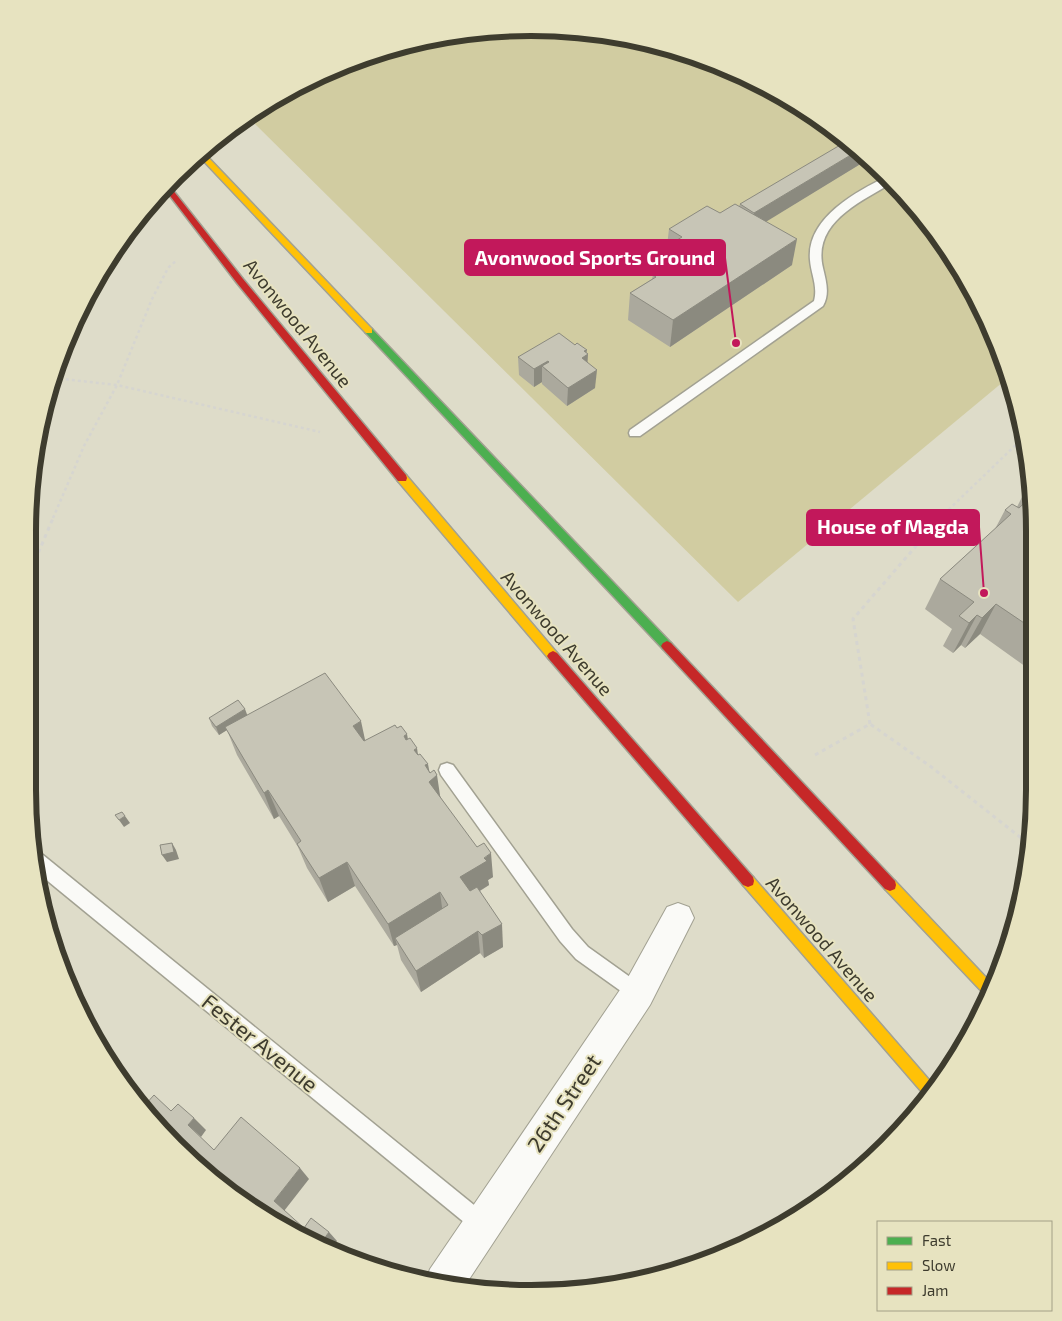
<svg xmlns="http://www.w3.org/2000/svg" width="1062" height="1321" viewBox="0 0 1062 1321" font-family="'Exo 2',sans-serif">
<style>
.green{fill:#d1cca1}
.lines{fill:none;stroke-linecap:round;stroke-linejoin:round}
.lane-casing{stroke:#a2a192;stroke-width:3}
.street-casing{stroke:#a2a192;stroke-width:2}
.fast-casing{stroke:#a2a192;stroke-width:3}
.slow-casing{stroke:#a2a192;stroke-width:3}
.jam-casing{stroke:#a2a192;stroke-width:3}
.path-far1{stroke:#d6d5d0;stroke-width:2.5;stroke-dasharray:3 3;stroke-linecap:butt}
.path{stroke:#d6d5d0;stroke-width:3;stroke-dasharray:4 4;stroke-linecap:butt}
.lane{fill:#fafaf7;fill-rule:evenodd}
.street{fill:#fafaf7;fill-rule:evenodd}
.fast{fill:#4caf50;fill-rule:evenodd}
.slow{fill:#ffc107;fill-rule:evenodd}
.jam{fill:#c62828;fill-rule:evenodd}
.wall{fill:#aba99d}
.shaded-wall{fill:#8b8a7f}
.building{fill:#c7c5b6;stroke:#8b8a7f}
.labels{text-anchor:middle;stroke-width:4;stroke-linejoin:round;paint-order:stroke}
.street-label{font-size:19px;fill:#3e3c2e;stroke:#e7e3c0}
.near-street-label{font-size:22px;fill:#3e3c2e;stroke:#e7e3c0}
.rim{fill:none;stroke:#3e3c2e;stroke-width:6}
.leader{fill:none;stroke:#c2185b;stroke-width:2}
.callout-dot{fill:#c2185b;stroke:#e7e3c0;stroke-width:2}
.callout{fill:#c2185b;stroke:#c2185b;stroke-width:2}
.callout-label{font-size:20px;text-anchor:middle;font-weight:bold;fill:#fff}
</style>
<rect width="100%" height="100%" fill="#dedcc9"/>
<path class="green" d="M 498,29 L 596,32 L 693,54 L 782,95 L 863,152 L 930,224 L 982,308 L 1009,377 L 738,602 L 248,117 L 308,80 L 400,45 Z"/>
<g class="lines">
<defs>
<g id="lane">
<path d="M 886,177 L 892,183 C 860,202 812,223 823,268 C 826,281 830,294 823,306 L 640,436 L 630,436 L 629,433 L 630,430 L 814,301 C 818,286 811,274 810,260 C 806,219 855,192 886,177 Z"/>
<path d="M 447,763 L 453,765 L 572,929 L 588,947 L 644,987 L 647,993 L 644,999 L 638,1002 L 632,999 L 576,959 L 560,941 L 441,775 L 439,770 L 441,765 Z"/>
<path d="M 36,854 L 43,855 L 490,1218 L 493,1225 L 490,1232 L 483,1235 L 476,1232 L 38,873 Z"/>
</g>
<path id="street" d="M 678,903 L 689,907 L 694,918 L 650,1005 L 464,1287 L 426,1280 L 430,1269 L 626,981 L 667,907 Z"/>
<path id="fast" d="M 369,328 L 372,329 L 671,643 L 673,646 L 671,649 L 663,649 L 366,333 L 365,331 Z"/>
<g id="slow">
<path d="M 203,152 L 372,329 L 372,333 L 366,333 L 199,156 Z"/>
<path d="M 402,474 L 406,475 L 557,653 L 559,656 L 557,659 L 549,659 L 398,481 L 397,478 Z"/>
<path d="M 748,875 L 753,877 L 936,1088 L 928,1099 L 743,885 L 742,881 L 743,877 Z"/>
<path d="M 890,879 L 895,881 L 993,985 L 988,998 L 885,889 L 884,885 L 885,881 Z"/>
</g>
<g id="jam">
<path d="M 168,184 L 243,279 L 406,475 L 407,478 L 406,481 L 398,481 L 237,283 L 164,188 Z"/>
<path d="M 667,641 L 671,643 L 895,881 L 896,885 L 895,889 L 890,891 L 885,889 L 663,649 L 661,646 L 663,643 Z"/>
<path d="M 553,651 L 557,653 L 753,877 L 754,881 L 753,885 L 748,887 L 743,885 L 549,659 L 547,656 L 549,653 Z"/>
</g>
</defs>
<use href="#lane" class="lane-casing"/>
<use href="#street" class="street-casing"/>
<use href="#fast" class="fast-casing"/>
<use href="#slow" class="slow-casing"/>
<use href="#jam" class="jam-casing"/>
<g class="path-far1">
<path d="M 54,378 L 117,385 L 320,432"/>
<path d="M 53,518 L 84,446 L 117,385 L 152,299 L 168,268 L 177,260"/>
<path d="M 940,518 L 1023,438"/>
</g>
<g class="path">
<path d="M 28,565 L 39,551 L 54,516"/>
<path d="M 870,724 L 853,619 L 942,516"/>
<path d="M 815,755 L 870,724 L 930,766 L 1030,845"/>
</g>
<use href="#lane" class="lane"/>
<use href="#street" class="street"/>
<use href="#fast" class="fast"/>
<use href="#slow" class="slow"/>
<use href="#jam" class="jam"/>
</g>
<g class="wall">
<path d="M 867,160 L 766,221 L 792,265 L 670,347 L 628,320 L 630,293 L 652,279 L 653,275 L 654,274 L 656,253 L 667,246 L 669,229 L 720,213 L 739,206 L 740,204 Z"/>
<path d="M 586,353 L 587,362 L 595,388 L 567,406 L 542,384 L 542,382 L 534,387 L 519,375 L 518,357 Z"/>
<path d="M 1030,481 L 1033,498 L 1033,672 L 980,634 L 965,648 L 961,645 L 953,653 L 943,646 L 952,629 L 925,609 L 940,579 L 995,529 L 1005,510 L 1017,507 Z"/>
<path d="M 247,715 L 365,740 L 408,739 L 430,773 L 441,798 L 493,877 L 488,880 L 489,885 L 480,891 L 503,947 L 484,958 L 480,953 L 421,992 L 401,960 L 397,945 L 394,946 L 355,886 L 328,902 L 307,868 L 298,847 L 279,816 L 274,819 L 237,755 L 227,730 L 219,735 L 212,726 L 209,718 Z"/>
</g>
<g class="shaded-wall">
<path d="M 859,150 L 868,158 L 867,160 L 751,231 L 754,213 Z"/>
<path d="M 797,239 L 792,265 L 670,347 L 673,320 Z"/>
<path d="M 587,350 L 586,355 L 588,354 L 587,372 L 582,358 L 584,351 Z"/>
<path d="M 548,361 L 547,371 L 542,366 L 542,382 L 534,387 L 534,369 Z"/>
<path d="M 597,370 L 595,388 L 567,406 L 568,388 Z"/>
<path d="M 996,604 L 980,634 L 965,648 L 982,618 Z"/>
<path d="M 977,615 L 961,645 L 953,653 L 969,623 Z"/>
<path d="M 245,709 L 248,717 L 225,727 L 227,730 L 219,735 L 216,727 Z"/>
<path d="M 361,721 L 367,749 L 353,726 Z"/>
<path d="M 407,734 L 412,762 L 404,736 Z"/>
<path d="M 417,748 L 421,775 L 414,750 Z"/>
<path d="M 428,764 L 431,780 L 437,775 L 441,802 L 433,808 L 425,765 Z"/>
<path d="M 268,790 L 279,816 L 274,819 L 264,793 Z"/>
<path d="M 125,816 L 130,823 L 124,827 L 119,820 Z"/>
<path d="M 172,843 L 176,850 L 179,859 L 167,862 L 162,855 Z"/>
<path d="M 491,853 L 493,877 L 488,880 L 489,885 L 463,901 L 460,877 Z"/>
<path d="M 347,862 L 355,886 L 328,902 L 319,878 Z"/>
<path d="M 440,892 L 443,915 L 395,938 L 397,945 L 394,946 L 388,924 Z"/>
<path d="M 502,924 L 503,947 L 484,958 L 482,935 Z"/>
<path d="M 478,931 L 480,953 L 421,992 L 416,971 Z"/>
<path d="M 194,1118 L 206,1130 L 201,1137 L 188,1125 Z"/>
<path d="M 300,1168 L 309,1179 L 284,1211 L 274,1201 Z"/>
<path d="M 329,1232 L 337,1241 L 332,1248 L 321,1243 Z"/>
</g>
<g class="building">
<path d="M 847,141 L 859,150 L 754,213 L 740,204 Z"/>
<path d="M 735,204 L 797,239 L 673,320 L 630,293 L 656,277 L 653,275 L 673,262 L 656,253 L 682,237 L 669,229 L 707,206 L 720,213 Z"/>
<path d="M 559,333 L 575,345 L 577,343 L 587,350 L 584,351 L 588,354 L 582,358 L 597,370 L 568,388 L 542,366 L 549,362 L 548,361 L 534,369 L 518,357 Z"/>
<path d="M 1033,495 L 1033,629 L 996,604 L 982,618 L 977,615 L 969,623 L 959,616 L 974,602 L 940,579 L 1011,514 L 1005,510 L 1012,504 L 1019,508 Z"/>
<path d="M 325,673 L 361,721 L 353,726 L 364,741 L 395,725 L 397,728 L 401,726 L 407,734 L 404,736 L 406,740 L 410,738 L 417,748 L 414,750 L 418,755 L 420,754 L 428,764 L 425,765 L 430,773 L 434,770 L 437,775 L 429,782 L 477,847 L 484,843 L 491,853 L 484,858 L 487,861 L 460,877 L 470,891 L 477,887 L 502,924 L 482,935 L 478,931 L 416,971 L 395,938 L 448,905 L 440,892 L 388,924 L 347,862 L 319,878 L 297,844 L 301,841 L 268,790 L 264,793 L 225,727 Z"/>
<path d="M 238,700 L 245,709 L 216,727 L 209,718 Z"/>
<path d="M 122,812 L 125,816 L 119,820 L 115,815 Z"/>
<path d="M 172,843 L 174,852 L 162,855 L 160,845 Z"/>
<path d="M 154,1095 L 171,1111 L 178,1104 L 194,1118 L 188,1125 L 214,1150 L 241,1117 L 300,1168 L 274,1201 L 304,1228 L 311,1218 L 329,1232 L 321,1243 L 323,1244 L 279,1226 L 175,1146 L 144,1106 Z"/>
</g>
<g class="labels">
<g class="street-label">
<text transform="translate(298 323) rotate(51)" y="7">Avonwood Avenue</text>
<text transform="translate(557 633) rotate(49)" y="7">Avonwood Avenue</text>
<text transform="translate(822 939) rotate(49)" y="7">Avonwood Avenue</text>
</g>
<g class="near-street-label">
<text transform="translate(260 1043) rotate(39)" y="8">Fester Avenue</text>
<text transform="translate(564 1103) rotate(-56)" y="8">26th Street</text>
</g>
</g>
<path d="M0 0H1062V1321H0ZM531 36H531A495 495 0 0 1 1026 531V790A495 495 0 0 1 531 1285H531A495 495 0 0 1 36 790V531A495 495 0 0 1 531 36Z" fill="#e7e3c0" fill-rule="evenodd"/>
<path class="rim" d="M531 36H531A495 495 0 0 1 1026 531V790A495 495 0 0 1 531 1285H531A495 495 0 0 1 36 790V531A495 495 0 0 1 531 36Z"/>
<path class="leader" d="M736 343L725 258M984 593L979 527"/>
<g class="callout-dot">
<circle cx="736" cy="343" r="5"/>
<circle cx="984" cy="593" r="5"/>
</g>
<g class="callout">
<rect x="465" y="240" width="260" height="35" rx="5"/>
<rect x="807" y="510" width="172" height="35" rx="5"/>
</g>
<g class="callout-label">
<text x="595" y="265">Avonwood Sports Ground</text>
<text x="893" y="534">House of Magda</text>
</g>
<rect x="877" y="1221" width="175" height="90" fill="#e7e3c0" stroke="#a3a086"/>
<rect x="887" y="1237" width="25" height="8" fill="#4caf50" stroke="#a3a086"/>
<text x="922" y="1246" font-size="15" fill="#3e3c2e">Fast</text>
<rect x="887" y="1262" width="25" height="8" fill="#ffc107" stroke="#a3a086"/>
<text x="922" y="1271" font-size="15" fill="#3e3c2e">Slow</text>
<rect x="887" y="1287" width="25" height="8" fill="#c62828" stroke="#a3a086"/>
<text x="922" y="1296" font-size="15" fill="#3e3c2e">Jam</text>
</svg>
